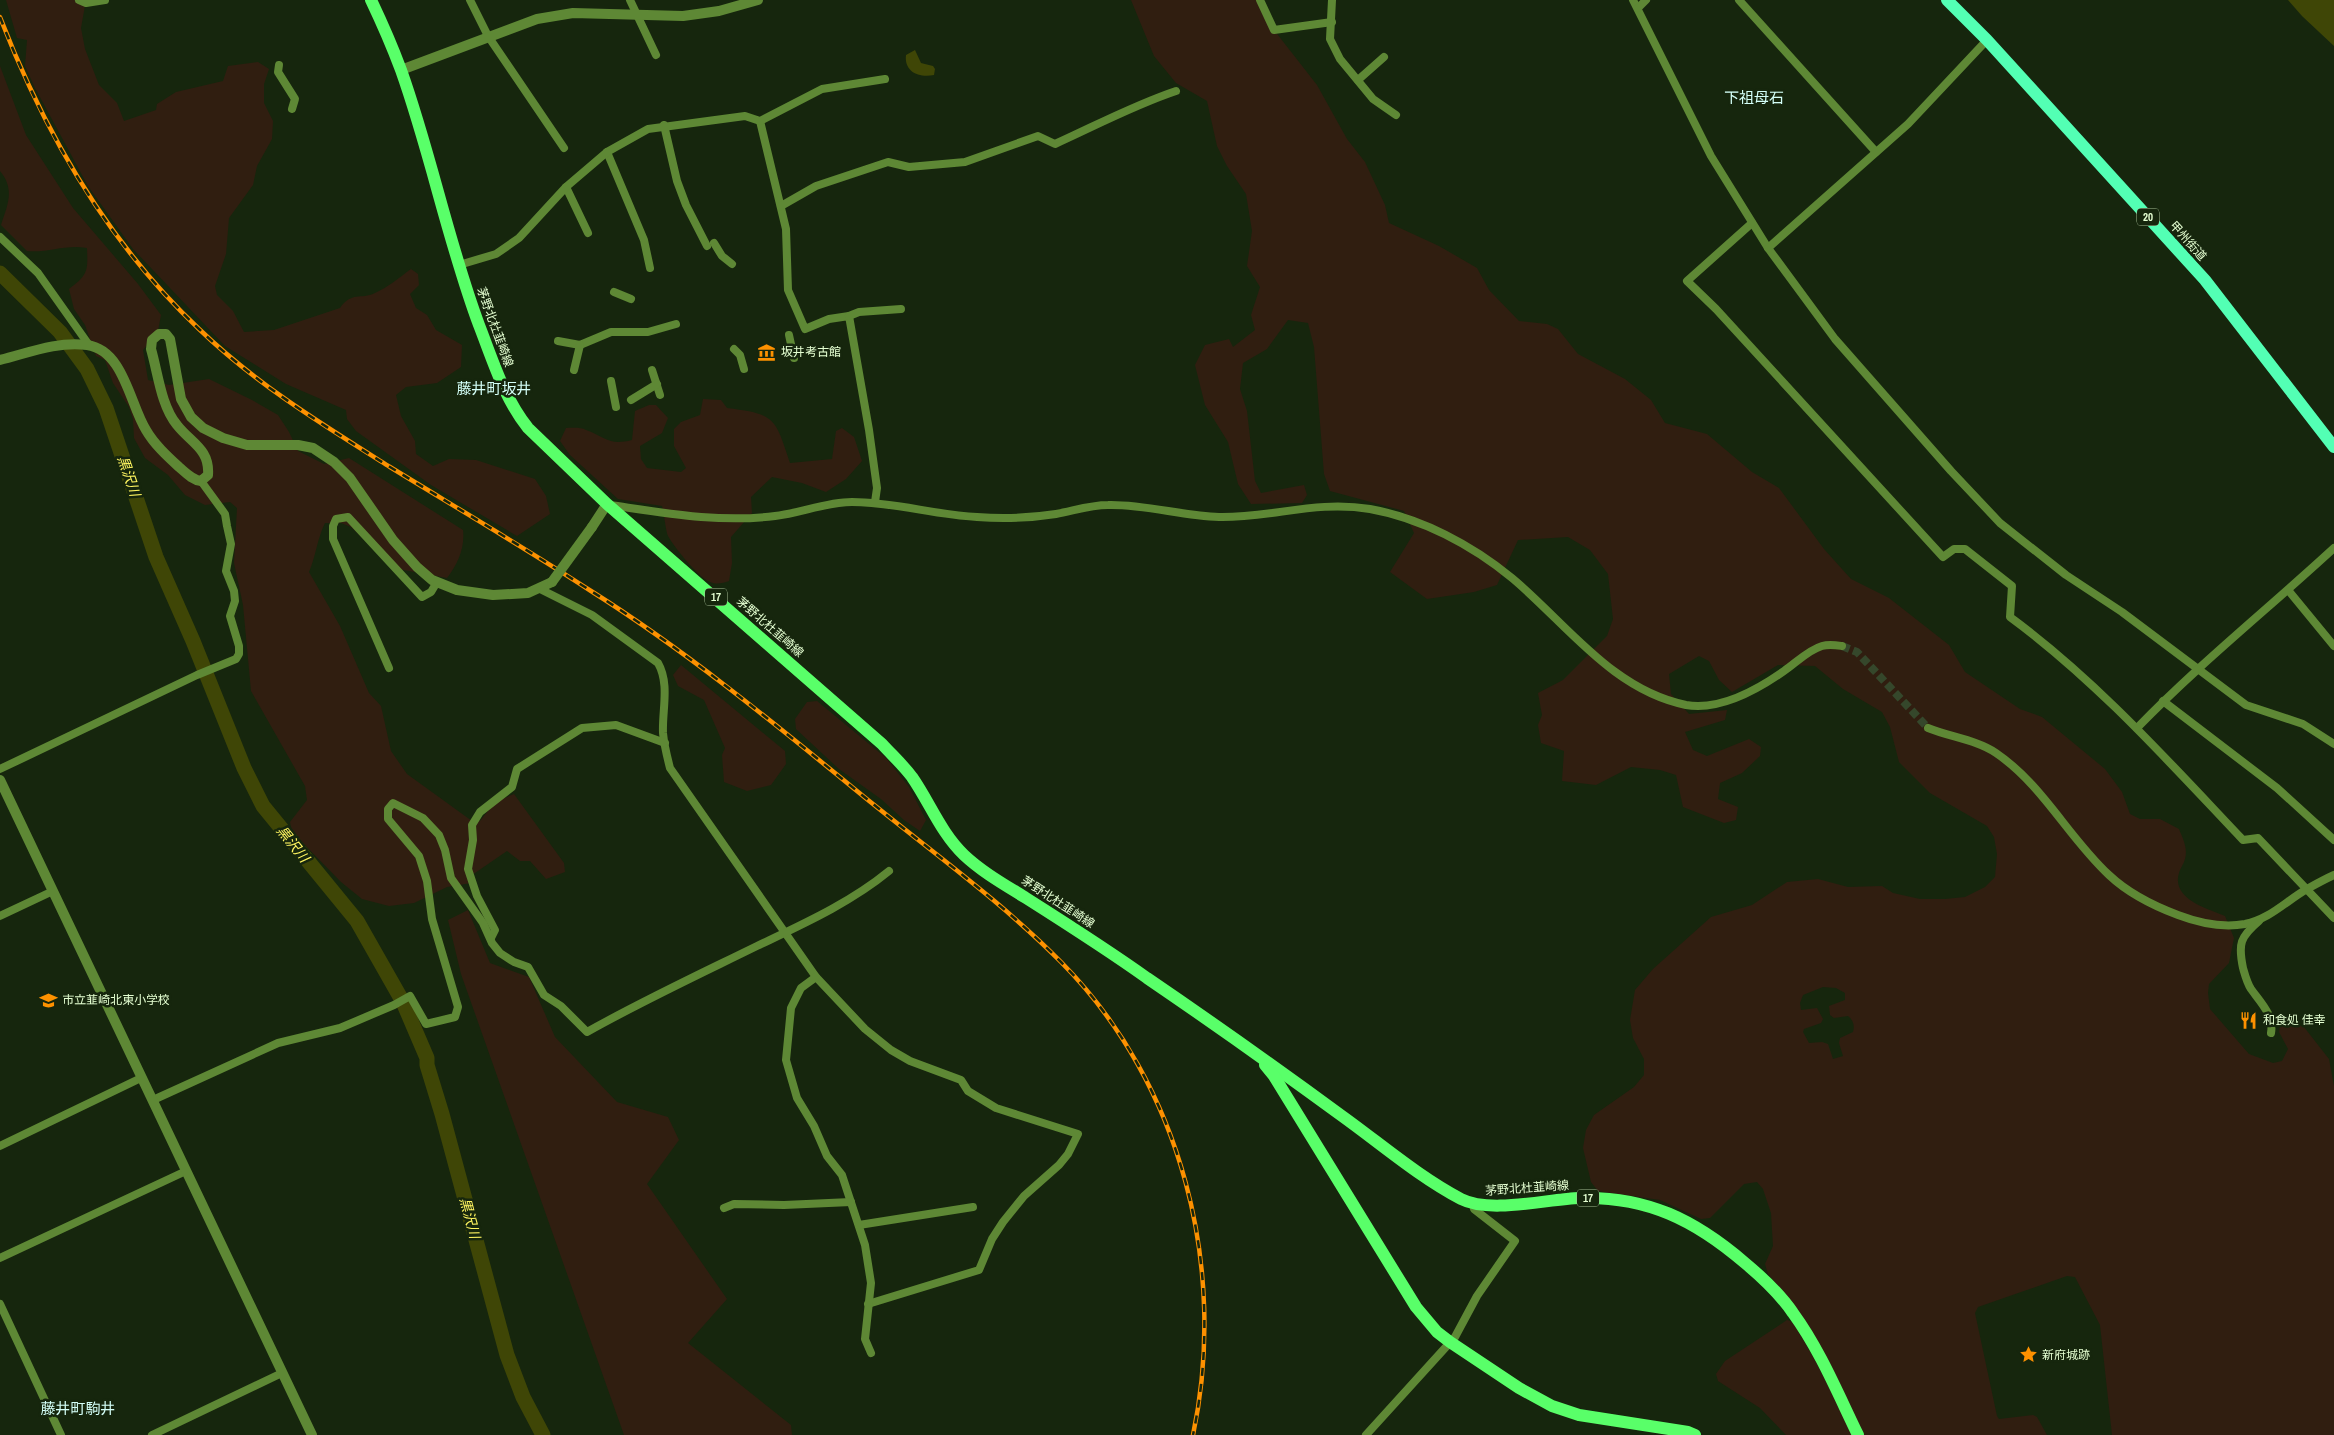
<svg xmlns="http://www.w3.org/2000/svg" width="2334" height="1435" viewBox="0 0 2334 1435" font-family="'Archivo Narrow','Noto Sans JP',sans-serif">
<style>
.green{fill:#301e10;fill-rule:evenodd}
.water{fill:#3f4606}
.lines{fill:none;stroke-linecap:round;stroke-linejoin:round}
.river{stroke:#3f4606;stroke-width:15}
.minor-tunnel{stroke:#35472b;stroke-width:8;stroke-dasharray:8 4;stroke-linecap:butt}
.minor{stroke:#5e8835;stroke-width:8}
.tertiary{stroke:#5e8835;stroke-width:10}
.primary{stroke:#59ff69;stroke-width:12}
.trunk{stroke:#53ffb4;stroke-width:12}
.rail-casing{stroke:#fd9100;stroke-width:4.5}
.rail{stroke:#16260d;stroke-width:2.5;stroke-dasharray:8;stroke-linecap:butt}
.tertiary-bridge{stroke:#5e8835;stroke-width:10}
.labels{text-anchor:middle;stroke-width:5;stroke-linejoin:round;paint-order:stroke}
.shield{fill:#16260d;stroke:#a7be97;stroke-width:1}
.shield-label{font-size:11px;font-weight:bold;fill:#e5ffd2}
.street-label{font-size:12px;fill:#e5ffd2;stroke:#16260d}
.poi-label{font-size:12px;fill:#e5ffd2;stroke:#16260d;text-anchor:start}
.water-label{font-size:14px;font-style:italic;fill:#fff560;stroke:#16260d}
.quarter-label{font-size:15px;fill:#d4fff8;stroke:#16260d}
</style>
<rect width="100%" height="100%" fill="#16260d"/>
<g class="green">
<path d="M 6,0 L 86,0 L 81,28 L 85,49 L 99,85 L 117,103 L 124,121 L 156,110 L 157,104 L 176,92 L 223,81 L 228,66 L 258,62 L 269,69 L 264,84 L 264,103 L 273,121 L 272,139 L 257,166 L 253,185 L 229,218 L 226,254 L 215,286 L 217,295 L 233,311 L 244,332 L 274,330 L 340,308 C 352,291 360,300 375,293 C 387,288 400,277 411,269 L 418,274 L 419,285 L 410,294 L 416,308 L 427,315 L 436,330 L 462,345 L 461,367 L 437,383 L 406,387 L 396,395 L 401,416 L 415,441 L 416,454 L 433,466 L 449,459 L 476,460 L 535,479 L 546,496 L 550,514 L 517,536 L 431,485 L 356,431 L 347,419 L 346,410 L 286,384 L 225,346 L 133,249 L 88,186 L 35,88 L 25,66 L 27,40 L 17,38 Z"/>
<path d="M 1131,0 L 1260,0 L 1274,30 L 1317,85 L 1347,139 L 1365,162 L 1385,205 L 1389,223 L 1439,246 L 1477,268 L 1489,290 L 1519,321 L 1547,324 L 1558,329 L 1578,354 L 1625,379 L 1651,400 L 1665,423 L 1707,434 L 1752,472 L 1779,488 L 1824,549 L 1851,579 L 1889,598 L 1949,645 L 1965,672 L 2020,709 L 2042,717 L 2105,769 L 2122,792 L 2130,814 L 2140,819 L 2160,819 L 2179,829 C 2183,839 2188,848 2185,859 C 2184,864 2180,868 2179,873 C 2171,899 2208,909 2225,916 L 2234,938 L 2229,963 L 2209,984 L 2208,993 L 2210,1009 L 2249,1054 L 2273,1063 L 2282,1061 L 2288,1049 L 2279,1032 L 2280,1025 L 2290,1021 L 2304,1027 L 2329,1059 L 2334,1086 L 2334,1435 L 2112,1435 L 2100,1325 L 2075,1277 L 2067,1276 L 1978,1307 L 1975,1313 L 1997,1416 L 1999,1419 L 2033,1415 L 2037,1417 L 2047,1435 L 1863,1435 L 1792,1303 L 1768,1274 L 1765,1264 L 1773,1246 L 1771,1213 L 1763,1189 L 1757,1182 L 1744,1184 L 1710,1218 L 1701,1219 L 1660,1200 L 1598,1191 L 1591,1182 L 1583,1148 L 1586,1130 L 1594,1115 L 1634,1087 L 1644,1075 L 1644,1059 L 1633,1038 L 1630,1020 L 1635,990 L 1653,969 L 1711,917 L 1752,905 L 1787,882 L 1818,879 L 1848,887 L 1882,886 L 1893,893 L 1920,899 L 1945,899 L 1965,897 L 1985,887 L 1995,877 L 1997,854 L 1994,837 L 1987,826 L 1930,793 L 1899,762 L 1890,727 L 1882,712 L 1843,689 L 1815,666 L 1778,665 L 1732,692 L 1719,680 L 1709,661 L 1699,656 L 1669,674 L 1671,694 L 1689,714 L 1727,710 L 1725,720 L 1685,732 L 1693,750 L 1707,756 L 1749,739 L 1761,747 L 1760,756 L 1742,773 L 1720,783 L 1718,799 L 1738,807 L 1736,820 L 1724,823 L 1683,807 L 1676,775 L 1660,770 L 1631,767 L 1596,785 L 1562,781 L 1564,751 L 1541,743 L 1538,725 L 1542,715 L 1538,693 L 1563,680 L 1607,636 L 1613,619 L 1608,574 L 1590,550 L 1568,537 L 1518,540 L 1497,585 L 1474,592 L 1427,599 L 1390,572 L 1414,533 L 1404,511 L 1330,491 L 1324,474 L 1314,347 L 1308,323 L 1288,320 L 1267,349 L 1243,363 L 1240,389 L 1247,411 L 1255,481 L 1261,493 L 1304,485 L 1307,495 L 1302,503 L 1251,504 L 1238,484 L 1228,442 L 1205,405 L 1195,365 L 1205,345 L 1229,339 L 1233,347 L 1255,330 L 1251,315 L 1260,287 L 1247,266 L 1252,231 L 1246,194 L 1227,166 L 1217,146 L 1207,101 L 1176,83 L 1154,56 ZM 1823,987 L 1836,988 L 1845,993 L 1845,1000 L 1829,1006 L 1830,1015 L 1834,1018 L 1848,1016 C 1853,1020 1855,1025 1853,1032 L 1840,1038 L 1839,1043 L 1843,1056 L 1833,1059 L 1828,1044 L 1822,1042 L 1809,1043 L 1803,1032 L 1804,1029 L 1821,1023 L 1823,1019 L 1817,1008 L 1801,1010 L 1800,1003 L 1803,995 Z"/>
<path d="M 0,66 L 26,135 L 73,208 L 138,284 L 161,315 L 158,331 L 143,350 L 148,380 L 169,385 L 209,379 L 252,400 L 278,415 L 289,432 L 298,451 L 324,464 L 349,458 L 463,530 C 465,548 458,564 447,578 L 393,568 L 351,527 L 341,523 L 325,523 C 317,539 316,556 309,572 L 340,626 L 369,693 L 381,706 L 391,751 L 407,774 L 472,821 L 480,821 L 495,802 L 514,794 L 564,863 L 565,872 L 546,879 L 530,861 L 520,861 L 507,851 L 472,875 L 471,883 L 447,887 L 414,903 L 389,906 L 362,899 L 341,882 L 292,832 L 290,822 L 307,800 L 305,786 L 251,691 L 243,605 L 234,563 L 237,508 L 230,502 L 205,505 L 185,495 L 168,475 L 145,458 L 134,438 L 133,419 L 129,407 L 113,383 L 105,360 L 96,356 L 85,325 L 74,309 L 69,289 C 88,275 88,271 87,248 C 65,244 49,253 27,251 L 1,225 C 8,204 15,189 0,171 Z"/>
<path d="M 703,399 L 721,400 L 727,408 C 776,414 775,418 790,463 L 832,459 L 836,431 L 842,428 L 854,437 L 862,461 L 846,479 L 826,492 L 802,483 L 772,477 L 751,497 L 752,513 L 731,537 L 732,563 L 729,581 C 723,583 717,585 710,582 C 699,578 674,547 668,536 C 666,532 664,513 662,506 L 618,499 L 570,455 L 560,441 L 566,428 C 572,428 581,427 586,430 C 606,437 608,446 632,440 L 635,411 L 649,405 L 656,405 L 668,418 L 662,433 L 640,446 L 641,459 L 647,468 L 681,472 L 686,468 L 674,446 L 674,429 L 681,422 L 700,415 Z"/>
<path d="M 681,665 L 785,751 L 786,764 L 771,785 L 747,791 L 724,782 L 722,755 L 725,748 L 704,700 L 678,686 L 673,675 Z"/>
<path d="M 817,701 L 886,758 L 909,787 L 926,820 L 920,831 L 904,820 L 881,799 L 839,769 L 796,729 L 795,719 L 807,702 Z"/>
<path d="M 468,910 L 490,963 L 529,977 L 555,1037 L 617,1102 L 668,1117 L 679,1140 L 647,1184 L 727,1299 L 688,1343 L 791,1425 L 792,1435 L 624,1435 L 461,974 L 448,920 Z"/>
<path d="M 1787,1320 L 1793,1322 L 1816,1362 L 1853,1435 L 1786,1435 L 1760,1408 L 1718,1381 L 1716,1374 L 1725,1361 Z"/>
</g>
<g class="water">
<path d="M 2288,0 L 2334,0 L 2334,46 L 2302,16 Z"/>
<path d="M 915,50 L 921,63 L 933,66 L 935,69 L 934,75 C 919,78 904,72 906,55 Z"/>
</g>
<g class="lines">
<path class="river" d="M 0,273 L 60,332 L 87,369 L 106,408 L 156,557 L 193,641 L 244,768 L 263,806 L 357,921 L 403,1002 L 427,1058 L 427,1065 L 442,1114 L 507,1355 L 523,1397 L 543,1435"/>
<path class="minor-tunnel" d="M 1842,646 L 1857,652 L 1928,728"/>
<g class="minor">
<path d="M 79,0 L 86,3 L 105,0"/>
<path d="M 470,0 L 488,36 L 564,148"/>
<path d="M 630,0 L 656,55"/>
<path d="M 1260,0 L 1274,30 L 1332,22"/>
<path d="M 1332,0 L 1330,39 L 1340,59 L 1373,99 L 1396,115"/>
<path d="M 1633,0 L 1711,156 L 1768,248 L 1835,339 L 1951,471 L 2000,523 L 2066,575 L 2122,612 L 2246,705 L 2303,724 L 2334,744"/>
<path d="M 1739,0 L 1876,152"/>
<path d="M 1638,8 L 1646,0"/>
<path d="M 279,65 L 278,72 L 295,99 L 292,109"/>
<path d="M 1358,80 L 1384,57"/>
<path d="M 760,121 L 786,229 L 788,290 L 805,329 L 829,319 L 849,316 L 869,430 L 877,488 L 875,502"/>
<path d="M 664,125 L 677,181 L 686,205 L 707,246"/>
<path d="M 607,152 L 644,240 L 650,268"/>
<path d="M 566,187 L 588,233"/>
<path d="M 781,206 L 816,186 L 888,162 L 909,167 L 965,162 L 1038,136 L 1055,144 C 1095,126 1134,105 1176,91"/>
<path d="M 1752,223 L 1687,281 L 1716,309 L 1943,557 L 1954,549 L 1965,549 L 2012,586 L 2010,617 C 2097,681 2169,762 2243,840 L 2258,838 L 2334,918"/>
<path d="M 0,237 L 38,273 L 89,345"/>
<path d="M 714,243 L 722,256 L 732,264"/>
<path d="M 1768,248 L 1908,124 L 1987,40"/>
<path d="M 459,265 L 496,254 L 519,238 L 566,187 L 607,152 L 648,129 L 745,116 L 760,121 L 822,89 L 885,79"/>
<path d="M 614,292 L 631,299"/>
<path d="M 849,316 L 859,312 L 901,309"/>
<path d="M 789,335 L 794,358"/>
<path d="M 558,341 L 580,345 L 611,332 L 648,332 L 676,324"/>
<path d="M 734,349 L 740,355 L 744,369"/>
<path d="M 574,370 L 580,345"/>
<path d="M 652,370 L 660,395"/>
<path d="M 611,381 L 616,407"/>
<path d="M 631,400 L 657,384"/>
<path d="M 610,505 C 665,513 719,523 775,516 C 801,513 826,502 852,502 C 894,502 935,515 977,517 C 1003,519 1030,518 1056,514 C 1073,511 1090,505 1108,505 C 1145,504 1182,516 1219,517 C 1273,518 1315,500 1370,509 C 1421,518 1472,545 1512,578 C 1566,623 1612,690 1686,705 C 1720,711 1757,690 1784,671 C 1796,663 1808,650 1822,646 C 1829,644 1835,645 1842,646"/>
<path d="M 540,589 L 592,615 L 658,663 C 670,684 662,710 663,733 C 664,745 667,756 670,768 L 816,977 L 865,1029 L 891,1050 L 910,1061 L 961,1080 L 968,1091 L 996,1108 L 1078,1134 L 1068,1154 L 1059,1165 L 1024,1196 L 1003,1222 L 992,1239 L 979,1270 L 868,1304"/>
<path d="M 2288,590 L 2334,646"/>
<path d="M 389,668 L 333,539 L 333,526 L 336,519 L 348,517 L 422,597 L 431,592 L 437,582"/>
<path d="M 2163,701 L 2277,788 L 2334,840"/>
<path d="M 1928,728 C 1950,737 1977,740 1996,753 C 2043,785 2068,837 2109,875 C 2128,893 2154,906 2178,915 C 2199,923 2222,928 2245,924 C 2270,919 2286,901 2307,889 C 2316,884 2325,879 2334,875"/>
<path d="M 2137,728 C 2199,664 2269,608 2334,548"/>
<path d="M 0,769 L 197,675 L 236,659 L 239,654 L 239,646 L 230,616 L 235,601 L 234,591 L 226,571 L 231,544 L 227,526 L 225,514 L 201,481"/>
<path d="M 0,916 L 53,891"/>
<path d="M 2259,921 C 2240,937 2238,944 2243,968 C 2245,975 2247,983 2251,989 C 2261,1003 2274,1015 2271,1033"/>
<path d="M 491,938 L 495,930 L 477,896 L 468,869 L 473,840 L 472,825 L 480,812 L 512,787 L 517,769 L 582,728 L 616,725 L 665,743"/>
<path d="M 816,977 L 801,988 L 791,1008 L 786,1060 L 797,1098 L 814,1126 L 827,1156 L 842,1175 L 865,1245 L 871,1283 L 865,1339 L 871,1353"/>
<path d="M 153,1100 L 278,1043 L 340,1028 L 394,1005 L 410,996 L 426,1024 L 455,1017 L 458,1007 L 432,919 L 427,881 L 419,856 L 388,819 L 388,809 L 393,803 L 423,818 L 439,835 L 445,850 L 451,878 L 483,923 L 492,943 L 500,953 L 514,962 L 528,967 L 544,995 L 561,1006 L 587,1032 C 642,1001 700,974 757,946 C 803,924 850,903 889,871"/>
<path d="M 0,1146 L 141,1078"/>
<path d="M 724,1208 L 734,1204 L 784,1205 L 851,1202"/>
<path d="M 859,1225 L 973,1207"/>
<path d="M 0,1258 L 186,1171"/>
<path d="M 0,1304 L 61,1435"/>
<path d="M 152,1435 L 282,1373"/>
<path d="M 1366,1435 L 1455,1337 L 1477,1296 L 1515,1241 L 1474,1209 L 1473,1204"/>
</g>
<g class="tertiary">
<path d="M 401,70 L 537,19 L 573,13 L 683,16 L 719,11 L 758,0"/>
<path d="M 0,360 C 28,353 57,341 87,345 C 124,350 130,405 146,430 C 154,444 167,456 179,467 C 185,472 192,480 201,481 L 208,475 C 210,449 191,443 177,425 C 161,406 158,373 151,349 L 152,340 L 159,334 L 166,334 L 170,339 L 181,399 L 191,417 L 203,428 L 223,438 L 247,445 L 298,445 L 313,448 L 334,462 L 350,478 L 393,540 L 417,567 L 432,580 L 457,590 L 493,595 L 528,593 L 552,582"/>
<path d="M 592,527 L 607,504"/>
<path d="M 0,780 L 312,1435"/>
</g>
<g class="primary">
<path d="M 371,0 C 382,23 392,46 401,70 C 431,154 448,242 479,325 C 493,361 504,398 528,428 L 607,504 L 882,744 C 892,755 903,765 912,777 C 930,803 941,833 964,855 C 982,872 1005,885 1026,898 C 1067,924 1108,950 1147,978 C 1213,1023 1278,1069 1342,1116 C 1381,1144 1419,1177 1461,1199 C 1490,1214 1547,1199 1580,1198 C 1647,1196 1695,1220 1745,1263 C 1763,1278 1780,1294 1793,1313 C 1820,1350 1838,1394 1858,1435"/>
<path d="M 1265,1065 L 1274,1076 L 1416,1307 L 1437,1332 L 1450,1342 L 1519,1388 L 1552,1406 L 1579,1415 L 1688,1432 L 1695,1435"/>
</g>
<path class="trunk" d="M 1947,0 L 1987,40 L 2205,280 L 2334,447"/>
<defs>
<path id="rail" d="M 0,17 C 45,134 107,242 199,329 C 256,384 323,425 390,467 C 457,508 525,548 591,591 C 691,654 781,729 873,804 C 936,855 1004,904 1061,962 C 1182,1084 1228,1269 1193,1435"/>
</defs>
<use href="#rail" class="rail-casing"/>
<use href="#rail" class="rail"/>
<path class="tertiary-bridge" d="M 552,582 L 592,527"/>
</g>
<defs>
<symbol id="museum-bare" viewBox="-9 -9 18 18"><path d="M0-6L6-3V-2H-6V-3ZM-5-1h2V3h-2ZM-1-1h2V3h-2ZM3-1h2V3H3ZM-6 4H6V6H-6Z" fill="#fd9100" stroke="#16260d" stroke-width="2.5" paint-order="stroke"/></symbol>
<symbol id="school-bare" viewBox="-9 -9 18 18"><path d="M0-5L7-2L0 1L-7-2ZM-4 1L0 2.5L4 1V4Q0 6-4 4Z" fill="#fd9100" stroke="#16260d" stroke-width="2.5" paint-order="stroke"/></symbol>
<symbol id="restaurant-bare" viewBox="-9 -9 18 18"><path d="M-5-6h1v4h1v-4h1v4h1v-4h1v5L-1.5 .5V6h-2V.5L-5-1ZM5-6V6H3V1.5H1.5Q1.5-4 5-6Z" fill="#fd9100" stroke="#16260d" stroke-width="2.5" paint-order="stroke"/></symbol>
<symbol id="sight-bare" viewBox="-9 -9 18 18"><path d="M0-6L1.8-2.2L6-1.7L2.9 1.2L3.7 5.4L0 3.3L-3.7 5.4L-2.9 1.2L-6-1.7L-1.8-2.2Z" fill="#fd9100" stroke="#16260d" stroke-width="2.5" paint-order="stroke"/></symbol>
</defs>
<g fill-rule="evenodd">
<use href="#museum-bare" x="754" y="340" width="25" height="25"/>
<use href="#school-bare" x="36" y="988" width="25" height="25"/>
<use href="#restaurant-bare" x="2236" y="1008" width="25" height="25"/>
<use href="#sight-bare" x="2016" y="1342" width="25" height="25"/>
</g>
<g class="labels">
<g class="shield">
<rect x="2137" y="208.5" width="22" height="17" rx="4"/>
<rect x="705" y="588.5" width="22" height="17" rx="4"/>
<rect x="1577" y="1189.5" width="22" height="17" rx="4"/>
</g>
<g class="shield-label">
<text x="2148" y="221">20</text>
<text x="716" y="601">17</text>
<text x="1588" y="1202">17</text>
</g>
<g class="street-label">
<text transform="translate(2188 241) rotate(48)" y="4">甲州街道</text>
<text transform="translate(495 327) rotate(70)" y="4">茅野北杜韮崎線</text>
<text transform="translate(770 627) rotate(41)" y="4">茅野北杜韮崎線</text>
<text transform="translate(1058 902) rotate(33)" y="4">茅野北杜韮崎線</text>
<text transform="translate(1527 1188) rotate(-4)" y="4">茅野北杜韮崎線</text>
</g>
<g class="poi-label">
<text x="781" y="356">坂井考古館</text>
<text x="62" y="1004">市立韮崎北東小学校</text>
<text x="2263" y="1024">和食処 佳幸</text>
<text x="2042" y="1359">新府城跡</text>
</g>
<g class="water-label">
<text transform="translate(129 476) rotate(71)" y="5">黒沢川</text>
<text transform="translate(293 844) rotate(51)" y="5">黒沢川</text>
<text transform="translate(470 1218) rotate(75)" y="5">黒沢川</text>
</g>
<g class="quarter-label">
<text x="1754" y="103">下祖母石</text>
<text x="494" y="394">藤井町坂井</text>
<text x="78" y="1414">藤井町駒井</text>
</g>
</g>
</svg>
